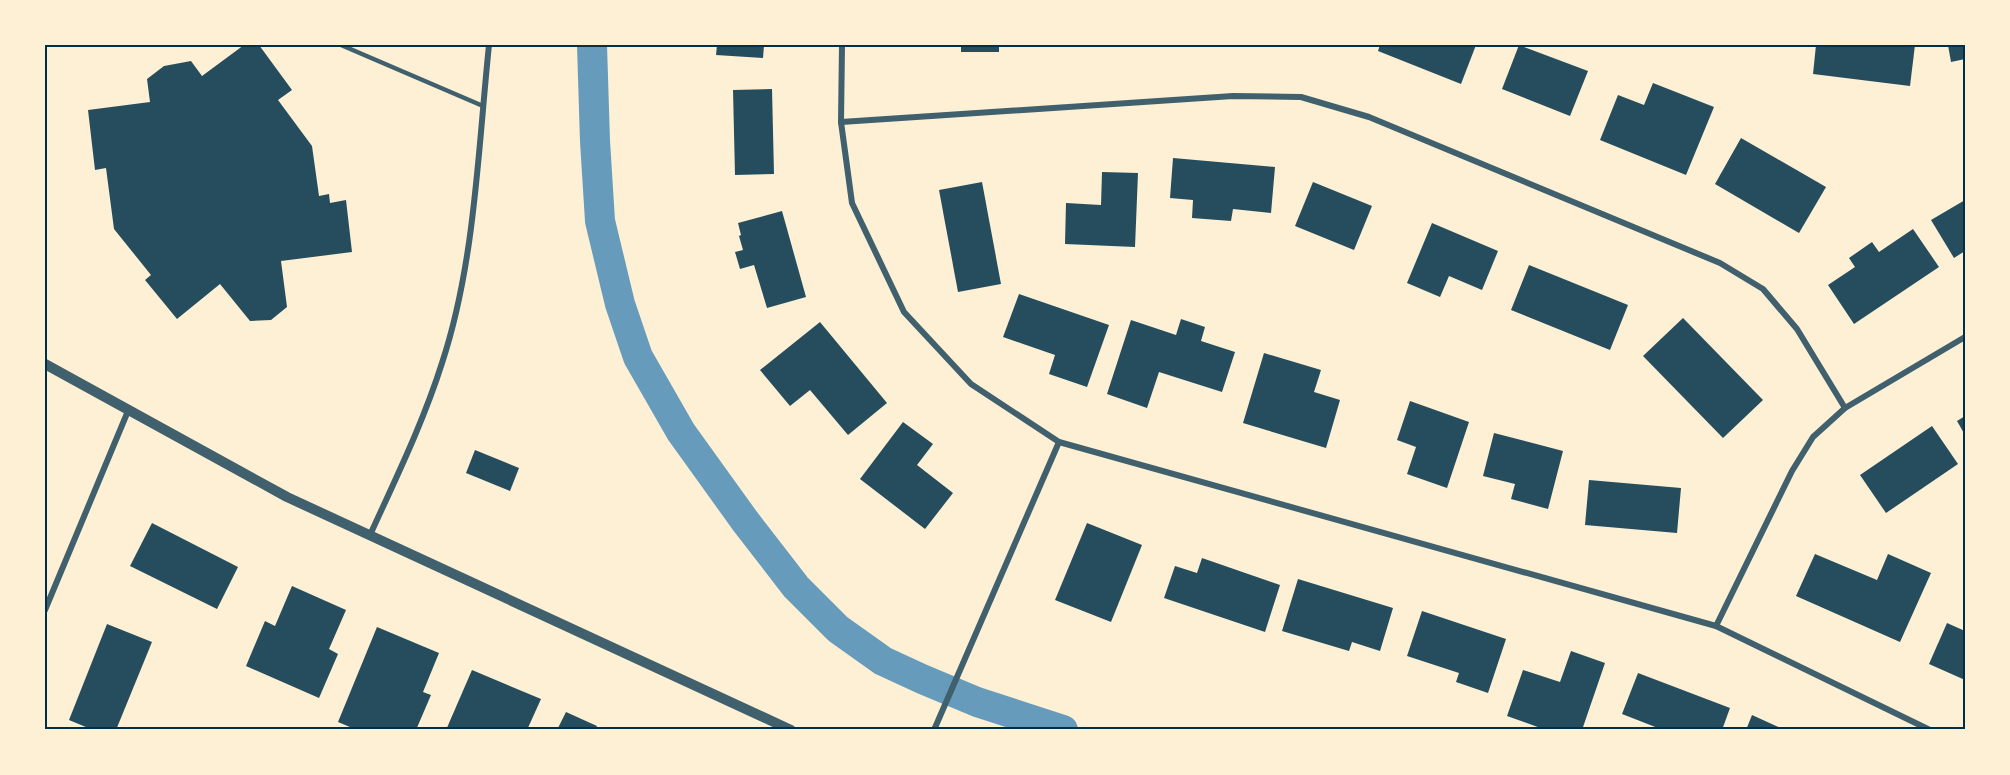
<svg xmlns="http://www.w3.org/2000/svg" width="2010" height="775" viewBox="0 0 2010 775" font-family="'PT Sans Narrow',sans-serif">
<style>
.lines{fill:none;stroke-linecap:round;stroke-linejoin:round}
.canal{stroke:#669bbc;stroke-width:30}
.building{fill:#264d5e}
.service{stroke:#3f606c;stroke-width:4.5}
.minor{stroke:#3f606c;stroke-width:6}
.tertiary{stroke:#3f606c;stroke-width:10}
.neatline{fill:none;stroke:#003049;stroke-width:2}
</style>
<rect width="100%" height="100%" fill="#fdf0d5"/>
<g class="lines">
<path class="canal" d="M 592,45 L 595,141 L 600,221 L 620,304 L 638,357 L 681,432 L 745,521 L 796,587 L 838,629 L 883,661 L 922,679 L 977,702 L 1063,730"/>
</g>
<g class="building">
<path d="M 244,45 L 259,45 L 292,90 L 278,100 L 312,146 L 319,196 L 329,194 L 330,203 L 346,200 L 352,252 L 281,261 L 287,307 L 271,320 L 250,321 L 220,284 L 177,319 L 145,280 L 151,275 L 114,229 L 106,168 L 95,170 L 88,110 L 150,102 L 147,79 L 164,66 L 191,61 L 202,76 Z"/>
<path d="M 717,45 L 764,45 L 763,58 L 716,55 Z"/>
<rect x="961" y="45" width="38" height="7"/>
<path d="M 1380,45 L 1476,45 L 1461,84 L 1378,51 Z"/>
<path d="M 1519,45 L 1588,71 L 1570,116 L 1502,89 Z"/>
<path d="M 1816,45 L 1915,45 L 1910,86 L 1813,74 Z"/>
<path d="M 1948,45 L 1965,45 L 1965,59 L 1951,62 Z"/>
<path d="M 1653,83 L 1714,107 L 1686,175 L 1600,140 L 1618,95 L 1644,105 Z"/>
<path d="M 772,89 L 774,174 L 735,175 L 733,90 Z"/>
<path d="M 1741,138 L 1826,187 L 1799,233 L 1715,184 Z"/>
<path d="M 1173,158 L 1275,167 L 1271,213 L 1233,209 L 1231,221 L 1192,218 L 1193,200 L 1170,198 Z"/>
<path d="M 1102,172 L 1138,173 L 1135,247 L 1065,244 L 1066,203 L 1101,205 Z"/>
<path d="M 982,182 L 1001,284 L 958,292 L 939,190 Z"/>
<path d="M 1313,182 L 1372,206 L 1354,250 L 1295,226 Z"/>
<path d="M 1965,200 L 1965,251 L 1954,258 L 1931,220 Z"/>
<path d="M 782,211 L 806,297 L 767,308 L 754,265 L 740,269 L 735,252 L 743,250 L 739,236 L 741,235 L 738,223 Z"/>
<path d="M 1432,223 L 1498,251 L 1482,290 L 1449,276 L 1440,297 L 1407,283 Z"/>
<path d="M 1913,229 L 1939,267 L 1854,324 L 1828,285 L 1855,267 L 1849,258 L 1872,242 L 1879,252 Z"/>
<path d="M 1529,265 L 1628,305 L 1610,350 L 1511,310 Z"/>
<path d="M 1019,294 L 1109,325 L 1087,387 L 1049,374 L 1055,355 L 1003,337 Z"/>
<path d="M 1683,318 L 1763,400 L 1723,438 L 1643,356 Z"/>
<path d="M 1181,319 L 1205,327 L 1201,341 L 1235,352 L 1222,392 L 1159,372 L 1147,408 L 1107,394 L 1131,320 L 1176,335 Z"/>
<path d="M 820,322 L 887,403 L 848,435 L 810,390 L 790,406 L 760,370 Z"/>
<path d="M 1264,353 L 1321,370 L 1314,392 L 1340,400 L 1326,448 L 1243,423 Z"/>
<path d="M 1410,401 L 1469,422 L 1447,488 L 1407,474 L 1416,447 L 1397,440 Z"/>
<path d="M 1965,416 L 1965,435 L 1957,421 Z"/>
<path d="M 903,422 L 933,444 L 917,465 L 953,493 L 925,529 L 860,479 Z"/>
<path d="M 1932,426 L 1958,464 L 1886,513 L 1860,475 Z"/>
<path d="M 1494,433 L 1563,451 L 1548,509 L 1511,499 L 1515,484 L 1483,476 Z"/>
<path d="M 475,450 L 519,468 L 510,491 L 466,473 Z"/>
<path d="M 1589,480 L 1681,488 L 1677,533 L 1585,525 Z"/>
<path d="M 152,523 L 238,567 L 217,609 L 130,566 Z"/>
<path d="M 1087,523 L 1142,545 L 1111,622 L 1055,600 Z"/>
<path d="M 1815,554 L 1877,580 L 1888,554 L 1931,573 L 1900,642 L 1796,596 Z"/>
<path d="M 1202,558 L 1280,585 L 1265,632 L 1164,598 L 1175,566 L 1197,573 Z"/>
<path d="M 1298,579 L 1393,608 L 1380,651 L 1352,642 L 1349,651 L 1282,631 Z"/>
<path d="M 292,586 L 346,610 L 329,649 L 338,654 L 319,698 L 246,666 L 265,621 L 275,626 Z"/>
<path d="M 1422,611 L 1506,639 L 1488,693 L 1456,682 L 1459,673 L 1407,656 Z"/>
<path d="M 1947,623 L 1965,631 L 1965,680 L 1929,664 Z"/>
<path d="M 107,624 L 152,642 L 116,730 L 93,730 L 69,720 Z"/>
<path d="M 377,627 L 439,653 L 423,692 L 431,695 L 416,730 L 357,730 L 338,722 Z"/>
<path d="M 1571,651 L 1605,663 L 1582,730 L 1546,730 L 1507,716 L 1523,670 L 1560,682 Z"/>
<path d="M 472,670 L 541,699 L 527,730 L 446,730 Z"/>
<path d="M 1638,673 L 1730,708 L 1722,730 L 1663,730 L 1622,714 Z"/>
<path d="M 566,712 L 597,726 L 595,730 L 557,730 Z"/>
<path d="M 1752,715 L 1785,730 L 1746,730 Z"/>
</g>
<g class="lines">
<path class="service" d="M 341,45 L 483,106"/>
<g class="minor">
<path d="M 842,45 L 841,122 L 852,203 L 904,312 L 971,384 L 1059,442 L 1716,626 L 1930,730"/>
<path d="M 841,122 L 1233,96 L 1301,97 L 1369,117 L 1720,263 L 1763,289 L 1797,329 L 1845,408"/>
<path d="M 370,535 C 396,478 423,423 442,363 C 475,263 478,150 489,45"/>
<path d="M 45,610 L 128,411"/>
<path d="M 1716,626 L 1792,471 L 1813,437 L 1845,408 L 1965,337"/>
<path d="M 934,730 L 1059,442"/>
</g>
<path class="tertiary" d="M 45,364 L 287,497 L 791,730"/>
</g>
<rect width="2010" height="775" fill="none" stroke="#fdf0d5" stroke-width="93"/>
<rect x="46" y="46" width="1918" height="682" class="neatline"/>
</svg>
